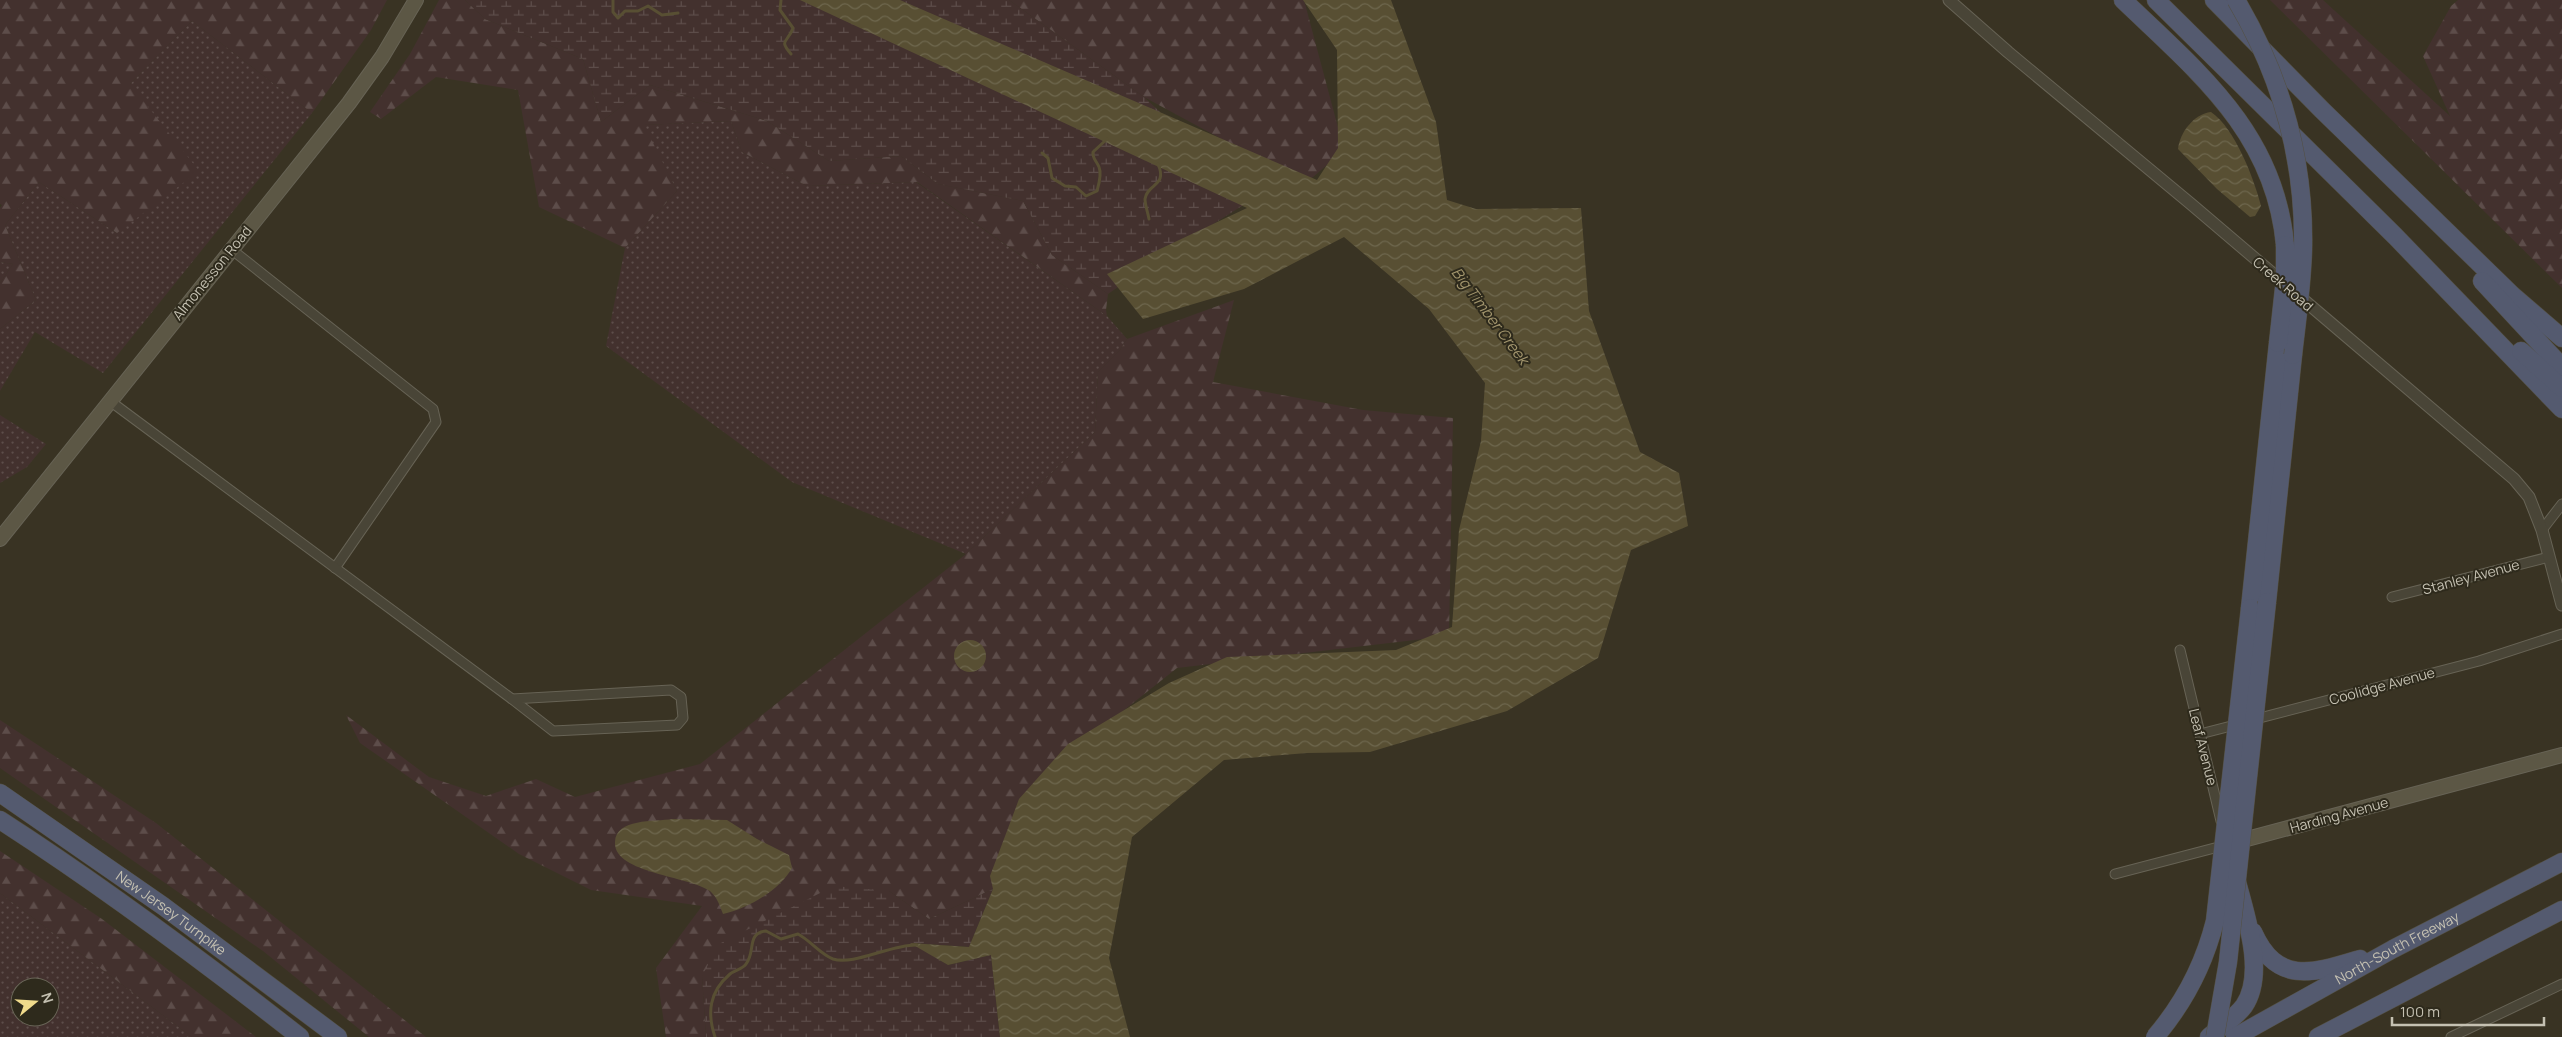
<svg xmlns="http://www.w3.org/2000/svg" width="2562" height="1037" viewBox="0 0 2562 1037" font-family="Manrope,sans-serif">
<style>
.grass{fill:url(#grass-dots);fill-rule:evenodd}
.forest{fill:url(#forest-firs)}
.wetland{fill:url(#wetland-marsh)}
.water{fill:url(#water-waves)}
.lines{fill:none;stroke-linecap:round;stroke-linejoin:round}
.stream{stroke:#584f33;stroke-width:3}
.minor-casing{stroke:#676355;stroke-width:11}
.tertiary-casing{stroke:#676355;stroke-width:13}
.secondary-casing{stroke:#676355;stroke-width:16}
.motorway-casing{stroke:#545042;stroke-width:19}
.minor{stroke:#494537;stroke-width:9}
.tertiary{stroke:#494537;stroke-width:11}
.secondary{stroke:#5c5745;stroke-width:14}
.motorway{stroke:#545a6f;stroke-width:18}
.motorway-bridge-casing{stroke:#545042;stroke-width:19;stroke-linecap:butt}
.motorway-bridge{stroke:#545a6f;stroke-width:18}
.labels{text-anchor:middle;stroke-width:4;stroke-linejoin:round;paint-order:stroke}
.street-label{font-size:14px;fill:#c5c1b2;stroke:#2e2a1c}
.water-label{font-size:15px;font-style:italic;fill:#a2956d;stroke:#2e2a1c}
</style>
<defs>
<pattern id="grass-dots" width="8" height="8" patternUnits="userSpaceOnUse" patternTransform="scale(1.25)"><rect width="8" height="8" fill="#43312e"/><path d="M2 2h.1M6 6h.1" fill="none" stroke="#5d4d4a" stroke-width="1.8" stroke-linecap="round"/></pattern>
<pattern id="forest-firs" width="22" height="20" patternUnits="userSpaceOnUse" patternTransform="scale(1.25)"><rect width="22" height="20" fill="#43312e"/><path d="M5 1l3.5 6h-7zM16 11l3.5 6h-7z" fill="#5d4d4a"/></pattern>
<pattern id="wetland-marsh" width="20" height="14" patternUnits="userSpaceOnUse" patternTransform="scale(1.25)"><rect width="20" height="14" fill="#43312e"/><path d="M1 5h8M5 5V1M11 12h8M15 12V8" fill="none" stroke="#5d4d4a"/></pattern>
<pattern id="water-waves" width="16" height="10" patternUnits="userSpaceOnUse" patternTransform="scale(1.25)"><rect width="16" height="10" fill="#584f33"/><path d="M0 5q4-4 8 0t8 0" fill="none" stroke="#6e674e"/></pattern>
</defs>
<rect width="100%" height="100%" fill="#393323"/>
<g class="grass">
<path d="M 192,21 L 312,113 L 103,373 L 35,332 L 0,391 L 0,329 L 36,300 L 5,225 L 39,182 L 117,233 L 130,84 Z"/>
<path d="M 731,121 L 742,152 L 807,186 L 916,182 L 1107,316 L 1127,339 L 1120,350 L 1098,372 L 1095,432 L 966,554 L 792,482 L 606,346 L 625,248 L 677,191 L 643,125 Z"/>
<path d="M 0,262 L 13,264 L 0,283 Z"/>
<path d="M 0,415 L 46,444 L 27,467 L 0,483 Z"/>
<path d="M 0,893 L 192,1037 L 0,1037 ZM 20,987 L 50,987 L 50,1017 L 20,1017 Z"/>
</g>
<g class="forest">
<path d="M 0,0 L 387,0 L 371,30 L 312,113 L 192,21 L 130,84 L 199,171 L 117,233 L 39,182 L 5,225 L 36,300 L 0,329 L 0,283 L 13,264 L 0,262 L 0,208 L 2,205 L 0,204 Z"/>
<path d="M 439,0 L 465,0 L 485,19 L 583,59 L 601,122 L 650,85 L 767,121 L 829,161 L 901,156 L 938,184 L 1023,201 L 1052,255 L 1108,294 L 1106,310 L 1107,316 L 917,182 L 807,186 L 742,152 L 731,121 L 644,125 L 677,191 L 625,248 L 539,207 L 518,90 L 436,77 L 381,119 L 370,112 L 410,54 Z"/>
<path d="M 1009,0 L 1304,0 L 1344,150 L 1305,184 L 1144,97 Z"/>
<path d="M 2270,0 L 2323,0 L 2450,116 L 2423,56 L 2451,6 L 2458,0 L 2562,0 L 2562,288 Z"/>
<path d="M 1234,300 L 1213,382 L 1363,410 L 1453,418 L 1449,636 L 1177,668 L 1050,769 L 993,889 L 929,919 L 889,891 L 702,976 L 706,1037 L 666,1037 L 656,968 L 702,906 L 591,890 L 519,854 L 360,743 L 346,715 L 429,777 L 486,796 L 536,779 L 575,797 L 700,764 L 966,554 L 1095,432 L 1098,372 L 1120,350 L 1127,339 Z"/>
<path d="M 0,720 L 156,823 L 426,1037 L 369,1037 L 263,951 L 0,768 Z"/>
<path d="M 0,851 L 102,919 L 256,1037 L 192,1037 L 0,893 Z"/>
</g>
<g class="wetland">
<path d="M 465,0 L 1009,0 L 1144,97 L 1253,199 L 1167,253 L 1108,294 L 1052,255 L 1023,201 L 938,184 L 901,156 L 829,161 L 767,121 L 650,85 L 601,122 L 583,59 L 485,19 Z"/>
<path d="M 834,886 L 889,891 L 929,919 L 993,889 L 969,947 L 912,943 L 948,965 L 991,955 L 1000,1037 L 706,1037 L 702,976 L 719,944 Z"/>
</g>
<g class="water">
<path d="M 800,0 L 900,0 L 1317,180 L 1338,148 L 1337,50 L 1303,0 L 1391,0 L 1436,122 L 1447,200 L 1476,209 L 1581,208 L 1589,311 L 1640,452 L 1679,473 L 1688,526 L 1631,550 L 1598,658 L 1507,711 L 1370,752 L 1307,753 L 1224,760 L 1132,837 L 1109,958 L 1130,1037 L 1000,1037 L 991,955 L 948,965 L 910,943 L 969,947 L 993,889 L 990,876 L 1019,799 L 1068,744 L 1169,683 L 1227,657 L 1396,650 L 1452,627 L 1459,530 L 1481,441 L 1485,383 L 1429,309 L 1344,237 L 1244,289 L 1143,319 L 1107,274 L 1247,208 Z"/>
<path d="M 2211,112 C 2235,128 2254,179 2261,206 L 2255,216 L 2250,217 L 2217,189 L 2178,149 C 2180,132 2194,114 2211,112 Z"/>
<circle cx="970" cy="656" r="16"/>
<path d="M 673,819 L 727,820 L 757,839 L 789,855 L 792,868 C 780,890 747,909 723,914 C 720,906 717,897 710,891 C 689,876 613,873 615,842 C 616,818 654,822 673,819 Z"/>
</g>
<g class="lines">
<g class="stream">
<path d="M 613,0 L 613,12 L 618,18 L 625,11 L 638,11 L 648,6 L 662,15 L 678,13"/>
<path d="M 781,0 L 780,10 L 793,28 C 788,43 778,39 791,54"/>
<path d="M 1042,153 L 1048,158 L 1052,178 L 1065,186 L 1076,187 L 1086,196 L 1097,191 C 1099,184 1102,174 1099,167 C 1096,160 1092,158 1093,152 L 1107,139"/>
<path d="M 1149,219 C 1148,213 1145,205 1145,199 C 1147,183 1168,187 1158,164"/>
<path d="M 715,1037 C 707,1013 709,992 730,974 C 735,970 743,969 746,964 C 756,952 746,933 766,931 L 781,939 L 798,934 C 811,941 820,954 833,959 C 853,966 892,944 917,945"/>
</g>
<defs>
<g id="minor">
<path d="M 231,249 L 433,409 L 436,422 L 335,568"/>
<path d="M 110,401 L 512,699"/>
<path d="M 2542,530 L 2562,504"/>
<path d="M 2392,597 L 2549,557"/>
<path d="M 2180,650 L 2221,821"/>
<path d="M 671,690 L 681,697 L 683,718 L 677,725 L 553,731 L 512,699 Z"/>
<path d="M 2252,720 L 2479,661 L 2562,634"/>
<path d="M 2200,734 L 2239,724"/>
<path d="M 2115,874 L 2226,845"/>
<path d="M 2451,1037 L 2562,984"/>
</g>
<path id="tertiary" d="M 1949,0 L 2008,52 L 2191,204 L 2514,479 L 2529,497 L 2542,530 L 2562,605"/>
<g id="secondary">
<path d="M 0,539 L 349,103 L 382,57 L 416,0"/>
<path d="M 2232,843 L 2562,755"/>
</g>
<g id="motorway">
<path d="M 2123,0 C 2198,72 2275,133 2285,245"/>
<path d="M 2156,0 L 2395,236 L 2562,409"/>
<path d="M 2214,0 L 2322,110 L 2512,295 L 2562,338"/>
<path d="M 2482,281 L 2562,367"/>
<path d="M 2521,351 L 2562,388"/>
<path d="M 2267,602 L 2293,355"/>
<path d="M 2250,608 L 2278,343"/>
<path id="s1" d="M 0,793 L 163,906 L 338,1037"/>
<path d="M 0,820 C 104,887 203,961 300,1037"/>
<path d="M 2253,932 C 2277,986 2314,973 2360,959"/>
<path d="M 2209,1037 C 2221,1027 2235,1018 2244,1006 C 2266,974 2246,917 2237,882"/>
<path id="s2" d="M 2235,1037 L 2393,949 L 2562,862"/>
<path d="M 2318,1037 L 2562,910"/>
</g>
</defs>
<use href="#minor" class="minor-casing"/>
<use href="#tertiary" class="tertiary-casing"/>
<use href="#secondary" class="secondary-casing"/>
<use href="#motorway" class="motorway-casing"/>
<use href="#minor" class="minor"/>
<use href="#tertiary" class="tertiary"/>
<use href="#secondary" class="secondary"/>
<use href="#motorway" class="motorway"/>
<defs>
<g id="motorway-bridge">
<path d="M 2236,0 C 2281,76 2305,161 2303,250 C 2302,285 2297,320 2293,355"/>
<path d="M 2278,343 L 2285,279 L 2285,245"/>
<path d="M 2155,1037 C 2184,1003 2204,965 2215,921 L 2250,608"/>
<path d="M 2215,1037 L 2228,962 L 2267,602"/>
</g>
</defs>
<use href="#motorway-bridge" class="motorway-bridge-casing"/>
<use href="#motorway-bridge" class="motorway-bridge"/>
</g>
<g class="labels">
<g class="street-label">
<text transform="translate(212 273) rotate(-51)" y="5">Almonesson Road</text>
<text transform="translate(2283 284) rotate(41)" y="5">Creek Road</text>
<text transform="translate(2471 577) rotate(-15)" y="5">Stanley Avenue</text>
<text transform="translate(2382 686) rotate(-15)" y="5">Coolidge Avenue</text>
<text transform="translate(2203 747) rotate(76)" y="5">Leaf Avenue</text>
<text transform="translate(2339 815) rotate(-15)" y="5">Harding Avenue</text>
<text dy="5" stroke="none"><textPath href="#s1" startOffset="209">New Jersey Turnpike</textPath></text>
<text dy="5" stroke="none"><textPath href="#s2" startOffset="185">North-South Freeway</textPath></text>
</g>
<g class="water-label">
<text transform="translate(1490 316) rotate(53)" y="5">Big Timber Creek</text>
</g>
</g>
<g transform="translate(35 1002) rotate(72)"><circle r="24" fill="#2e2a1c" stroke="#6a6658"/>
<path d="M0-4L9 19L0 12L-9 19Z" fill="#f0db8c"/>
<text y="-8" font-size="14" font-weight="bold" text-anchor="middle" fill="#c5c1b2">N</text>
</g>
<path d="M2392 1017v8h152v-8" fill="none" stroke="#c5c1b2" stroke-width="2.5"/>
<text x="2400" y="1017" font-size="15" fill="#c5c1b2" stroke="#2e2a1c" stroke-width="4" paint-order="stroke">100 m</text>
</svg>
